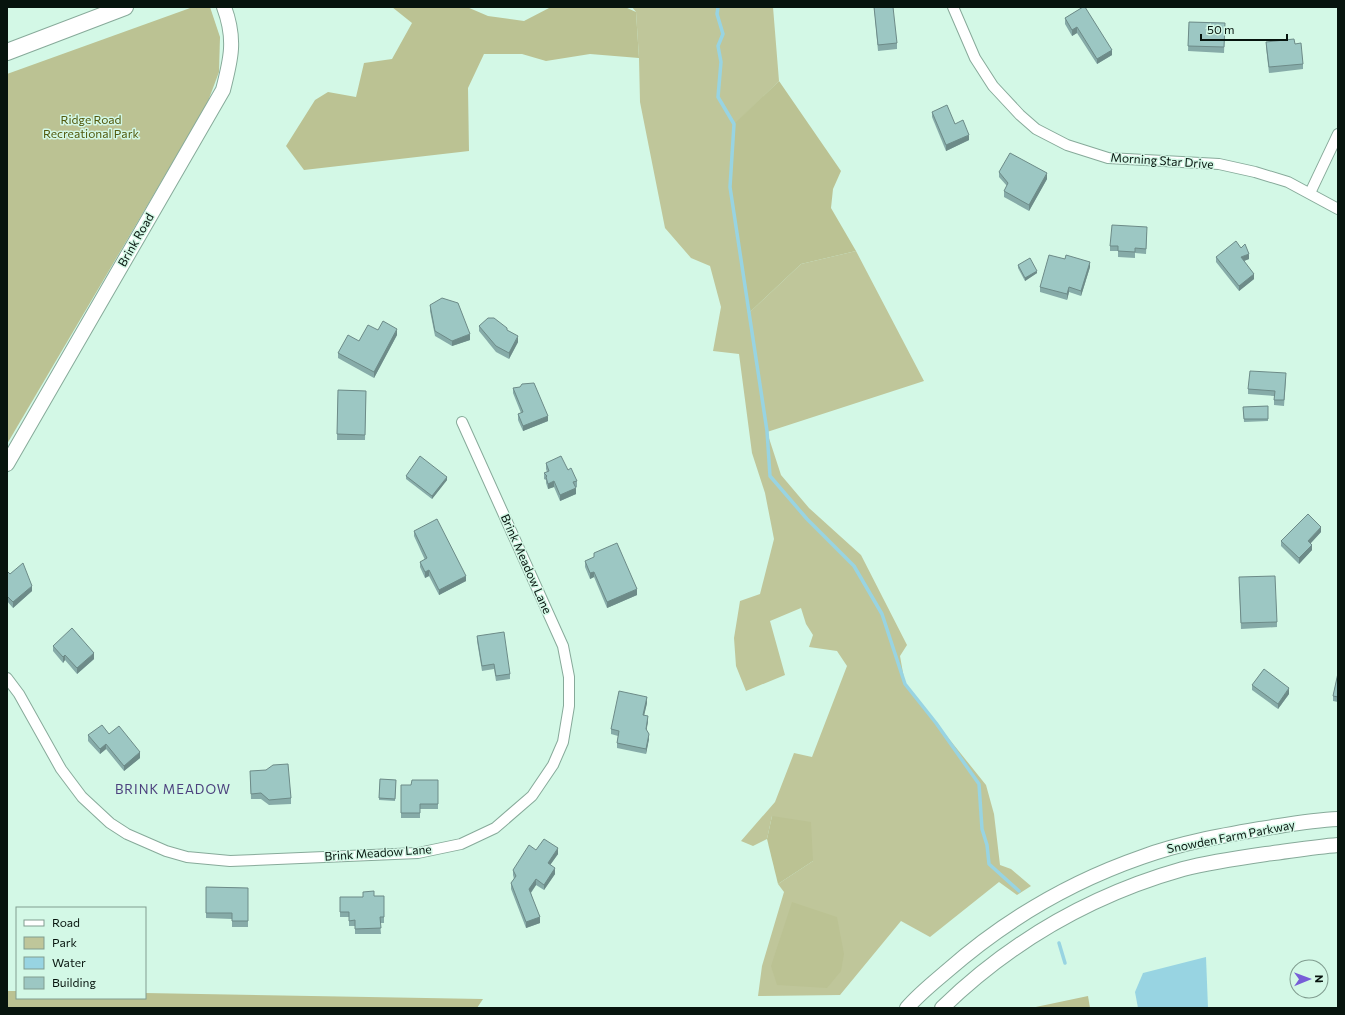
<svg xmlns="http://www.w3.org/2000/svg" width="1345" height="1015" viewBox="0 0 1345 1015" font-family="Commissioner,sans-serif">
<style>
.green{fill:#bfc69a}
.forest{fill:#bbc293}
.water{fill:#98d4e2}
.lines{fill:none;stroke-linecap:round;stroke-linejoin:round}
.stream{stroke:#98d4e2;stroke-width:3.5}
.minor-casing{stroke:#87aa9a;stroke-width:12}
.secondary-casing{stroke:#87aa9a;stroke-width:16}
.primary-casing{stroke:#87aa9a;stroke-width:18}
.minor{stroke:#fff;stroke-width:10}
.secondary{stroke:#fff;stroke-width:14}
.primary{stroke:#fff;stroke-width:16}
.wall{fill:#86aba8}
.shaded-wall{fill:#6d8b88}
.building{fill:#9cc7c3;stroke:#6d8b88}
.labels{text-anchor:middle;stroke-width:3;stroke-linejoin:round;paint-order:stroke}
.park-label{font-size:12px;fill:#51580c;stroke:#d3f8e6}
.street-label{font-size:12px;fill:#07140e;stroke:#d3f8e6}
.neighbourhood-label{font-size:13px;letter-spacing:1px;fill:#4c417e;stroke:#d3f8e6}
</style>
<rect width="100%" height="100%" fill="#d3f8e6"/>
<path class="green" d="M 632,7 L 773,7 L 779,81 L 734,125 L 730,187 L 750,312 L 801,264 L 856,251 L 924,381 L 767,432 L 781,475 L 809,508 L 861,555 L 907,645 L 900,656 L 905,684 L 986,785 L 994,814 L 1000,865 L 1011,869 L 1031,886 L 1017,895 L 999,882 L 930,937 L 901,921 L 840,995 L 758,996 L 762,966 L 784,892 L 778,884 L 813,861 L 772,816 L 767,839 L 753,846 L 741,841 L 775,802 L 794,753 L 812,757 L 847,666 L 837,651 L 809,647 L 813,635 L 806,624 L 801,608 L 770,621 L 785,675 L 746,691 L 736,666 L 734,638 L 740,601 L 760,594 L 774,539 L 765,493 L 752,453 L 739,354 L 713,351 L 721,307 L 710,266 L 691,258 L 665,228 L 640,102 L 639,58 L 636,12 Z"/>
<g class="forest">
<path d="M 193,7 L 210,7 L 220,37 L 219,72 L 207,104 L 7,444 L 7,74 Z"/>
<path d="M 392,7 L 467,7 L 488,16 L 524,21 L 551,7 L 625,7 L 636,12 L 639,58 L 590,54 L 546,61 L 522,54 L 484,54 L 468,88 L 469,151 L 304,170 L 286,146 L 315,100 L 328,92 L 356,97 L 364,63 L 392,59 L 412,23 Z"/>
<path d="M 779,81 L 841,171 L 833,189 L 831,208 L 856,251 L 801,264 L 749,313 L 730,187 L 734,124 Z"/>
<path d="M 772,816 L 811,822 L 813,861 L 778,884 L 767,839 Z"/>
<path d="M 792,902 L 837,917 L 844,954 L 841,971 L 827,988 L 777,985 L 771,966 Z"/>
<path d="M 7,991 L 17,991 L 17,998 L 145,998 L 145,993 L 483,999 L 477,1008 L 7,1008 Z"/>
<path d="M 1088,996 L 1090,1008 L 1031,1008 Z"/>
</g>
<path class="water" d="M 1206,957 L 1208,1008 L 1138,1008 L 1135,992 L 1143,973 Z"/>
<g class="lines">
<g class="stream">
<path d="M 718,7 L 717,14 L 723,34 L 718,46 L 721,62 L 718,97 L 734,124 L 730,187 L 767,431 L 770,476 L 807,519 L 854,566 L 882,614 L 905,684 L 936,723 L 979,784 L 982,829 L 987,845 L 989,864 L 1019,891"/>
<path d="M 1059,943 L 1065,963"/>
</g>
<defs>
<g id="minor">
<path d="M 953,7 L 975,58 L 993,86 L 1020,115 L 1036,129 L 1067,145 L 1108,158 L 1219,164 L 1255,172 L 1288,182 L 1338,209"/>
<path d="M 1310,193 L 1338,134"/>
<path d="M 7,678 L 19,694 L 61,769 L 82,797 L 110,823 L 127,834 L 166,851 L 187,857 L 230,861 L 418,853 L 461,844 L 495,828 L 532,796 L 553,765 L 563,742 L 569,706 L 569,677 L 563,646 L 462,422"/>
</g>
<g id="secondary">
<path d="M 7,464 L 223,90 C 231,59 236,39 224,7"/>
<path d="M 907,1008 C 919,994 933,983 947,971 C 1004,921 1070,882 1142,857 C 1180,843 1220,836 1260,829 C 1286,825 1312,820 1338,819"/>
<path d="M 942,1008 C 1010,942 1091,895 1183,869 C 1210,862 1238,858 1266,854 C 1290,851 1314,847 1338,845"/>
</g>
<path id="primary" d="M 7,52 L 125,7"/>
</defs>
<use href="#minor" class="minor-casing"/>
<use href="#secondary" class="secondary-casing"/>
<use href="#primary" class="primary-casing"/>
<use href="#minor" class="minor"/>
<use href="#secondary" class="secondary"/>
<use href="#primary" class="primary"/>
</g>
<g class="wall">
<path d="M 874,7 L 897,43 L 897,49 L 878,51 Z"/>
<path d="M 1083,7 L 1112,55 L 1097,64 L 1077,33 L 1072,36 L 1065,24 L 1065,18 Z"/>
<path d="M 1189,22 L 1225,23 L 1224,53 L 1188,51 Z"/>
<path d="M 1266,42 L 1295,44 L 1303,64 L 1303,69 L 1269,73 L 1266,47 Z"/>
<path d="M 932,112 L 955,124 L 969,140 L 946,151 L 932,117 Z"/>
<path d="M 999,172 L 1047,179 L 1029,211 L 1004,197 L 1004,191 L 1007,186 L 999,177 Z"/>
<path d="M 1147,232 L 1146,254 L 1135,253 L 1135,258 L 1118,257 L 1118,251 L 1110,251 L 1110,246 Z"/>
<path d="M 1216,257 L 1249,259 L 1244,261 L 1254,279 L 1239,291 L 1216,262 Z"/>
<path d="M 1018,265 L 1037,273 L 1025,281 L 1018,268 Z"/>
<path d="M 1090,267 L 1081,296 L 1069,292 L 1067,300 L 1040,292 L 1040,287 Z"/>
<path d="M 430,305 L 470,340 L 452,346 L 435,336 L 430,311 Z"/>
<path d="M 479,326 L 507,330 L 518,342 L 509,359 L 496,352 L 479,331 Z"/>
<path d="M 378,330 L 397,335 L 374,378 L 338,358 L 338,353 Z"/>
<path d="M 1286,379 L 1284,406 L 1274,405 L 1274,396 L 1248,394 L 1248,389 Z"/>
<path d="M 513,388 L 548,421 L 523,431 L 518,420 L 518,414 L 521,413 L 513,393 Z"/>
<path d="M 338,390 L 366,391 L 365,440 L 337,440 Z"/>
<path d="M 1268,406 L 1268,421 L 1244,422 L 1243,407 Z"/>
<path d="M 546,463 L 568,470 L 577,481 L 577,487 L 575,487 L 576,494 L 560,501 L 554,487 L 548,489 L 546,483 L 546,480 L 544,479 L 544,473 L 547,472 L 546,469 Z"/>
<path d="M 406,476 L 447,480 L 432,499 L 406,479 Z"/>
<path d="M 414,531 L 466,581 L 439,595 L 429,576 L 425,578 L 420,567 L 420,562 L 425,560 L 414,536 Z"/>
<path d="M 1321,532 L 1311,543 L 1312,550 L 1299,564 L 1281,546 L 1281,541 Z"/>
<path d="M 585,561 L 637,595 L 607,608 L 594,577 L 590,579 L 585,567 Z"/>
<path d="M 7,571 L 10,574 L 32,591 L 13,608 L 7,601 Z"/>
<path d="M 1239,583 L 1277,622 L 1277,627 L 1241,629 Z"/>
<path d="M 477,636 L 510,674 L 510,679 L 496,681 L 494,669 L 482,671 L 477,641 Z"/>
<path d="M 53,646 L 94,659 L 77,674 L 65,660 L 63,663 L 53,651 Z"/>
<path d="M 1338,673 L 1338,702 L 1333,701 L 1333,696 Z"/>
<path d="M 1252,685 L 1289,694 L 1278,709 L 1252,690 Z"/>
<path d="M 647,703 L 644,715 L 648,721 L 646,730 L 649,739 L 646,754 L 617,748 L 617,743 L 618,736 L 611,734 L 611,729 Z"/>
<path d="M 109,734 L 140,758 L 124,771 L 106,749 L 100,754 L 88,741 L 88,735 Z"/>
<path d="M 250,771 L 291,798 L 291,804 L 269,805 L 261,799 L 251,799 Z"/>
<path d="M 380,779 L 396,780 L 395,801 L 379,800 Z"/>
<path d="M 438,780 L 438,809 L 420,809 L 420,818 L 401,818 L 401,785 L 411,785 Z"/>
<path d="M 536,850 L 558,854 L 550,865 L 555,874 L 544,890 L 536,885 L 531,893 L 540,923 L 526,928 L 511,889 L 511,883 L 514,879 L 513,875 L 513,870 Z"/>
<path d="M 206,887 L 248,888 L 248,927 L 232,927 L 232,919 L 206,918 Z"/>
<path d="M 374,896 L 384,896 L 384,923 L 380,923 L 381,934 L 355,934 L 355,926 L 349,926 L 349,917 L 340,917 L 340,897 L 363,897 Z"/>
</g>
<g class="shaded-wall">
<path d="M 1077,27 L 1077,33 L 1072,36 L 1072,30 Z"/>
<path d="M 1112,50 L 1112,55 L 1097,64 L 1097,59 Z"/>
<path d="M 969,135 L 969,140 L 946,151 L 946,145 Z"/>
<path d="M 1047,173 L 1047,179 L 1029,211 L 1029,205 Z"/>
<path d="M 1249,254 L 1249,259 L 1241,262 L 1241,257 Z"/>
<path d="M 1090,262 L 1090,267 L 1081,296 L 1081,291 Z"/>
<path d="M 1037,271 L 1037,273 L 1025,281 L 1025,278 Z"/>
<path d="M 1254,274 L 1254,279 L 1239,291 L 1239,286 Z"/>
<path d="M 1069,287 L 1069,292 L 1067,300 L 1067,294 Z"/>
<path d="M 397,329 L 397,335 L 374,378 L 374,372 Z"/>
<path d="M 470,334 L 470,340 L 452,346 L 452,341 Z"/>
<path d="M 518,336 L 518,342 L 509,359 L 509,353 Z"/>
<path d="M 548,416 L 548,421 L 523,431 L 523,426 Z"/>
<path d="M 447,477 L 447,480 L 432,499 L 432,496 Z"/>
<path d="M 554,481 L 554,487 L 548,489 L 548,484 Z"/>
<path d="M 576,488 L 576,494 L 560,501 L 560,495 Z"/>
<path d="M 1321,527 L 1321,532 L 1308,546 L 1308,541 Z"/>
<path d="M 1312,545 L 1312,550 L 1299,564 L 1299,558 Z"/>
<path d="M 429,570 L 429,576 L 425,578 L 425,572 Z"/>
<path d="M 594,572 L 594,577 L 590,579 L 590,573 Z"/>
<path d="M 466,576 L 466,581 L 439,595 L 439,590 Z"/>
<path d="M 32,586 L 32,591 L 13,608 L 13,602 Z"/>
<path d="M 637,589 L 637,595 L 607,608 L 607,602 Z"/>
<path d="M 94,653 L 94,659 L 77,674 L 77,668 Z"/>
<path d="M 65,655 L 65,660 L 63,663 L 63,657 Z"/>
<path d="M 1289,688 L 1289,694 L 1278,709 L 1278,704 Z"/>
<path d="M 647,697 L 647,703 L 643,720 L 643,715 Z"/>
<path d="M 648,716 L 648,721 L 646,734 L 646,729 Z"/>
<path d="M 649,734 L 649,739 L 646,754 L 646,749 Z"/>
<path d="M 106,744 L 106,749 L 100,754 L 100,749 Z"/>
<path d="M 140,752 L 140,758 L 124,771 L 124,766 Z"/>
<path d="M 558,848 L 558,854 L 548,868 L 548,863 Z"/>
<path d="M 555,868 L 555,874 L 544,890 L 544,885 Z"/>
<path d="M 536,879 L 536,885 L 529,895 L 529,889 Z"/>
<path d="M 540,917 L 540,923 L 526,928 L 526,922 Z"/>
</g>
<g class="building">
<path d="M 874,7 L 893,7 L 897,43 L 878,45 Z"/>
<path d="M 1083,7 L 1085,7 L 1112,50 L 1097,59 L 1077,27 L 1072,30 L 1065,18 Z"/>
<path d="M 1189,22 L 1225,23 L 1224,47 L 1188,46 Z"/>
<path d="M 1294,39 L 1295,44 L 1301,43 L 1303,64 L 1269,67 L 1266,42 Z"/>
<path d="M 947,105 L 955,124 L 963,120 L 969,135 L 946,145 L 932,112 Z"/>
<path d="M 1010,153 L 1047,173 L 1029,205 L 1004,191 L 1008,183 L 999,172 Z"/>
<path d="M 1112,225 L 1147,227 L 1146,249 L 1135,248 L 1135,252 L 1118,251 L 1118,246 L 1110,246 Z"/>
<path d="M 1236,241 L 1241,248 L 1245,244 L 1249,254 L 1241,257 L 1254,274 L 1239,286 L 1216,257 Z"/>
<path d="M 1049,255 L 1065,259 L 1066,255 L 1090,262 L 1081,291 L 1069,287 L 1067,294 L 1040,287 Z"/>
<path d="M 1030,258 L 1037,271 L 1025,278 L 1018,265 Z"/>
<path d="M 442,298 L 458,303 L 470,334 L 452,341 L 435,331 L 430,305 Z"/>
<path d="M 488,318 L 494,318 L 507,328 L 507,330 L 518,336 L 509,353 L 496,346 L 479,326 Z"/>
<path d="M 383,321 L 397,329 L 374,372 L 338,353 L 348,335 L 359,341 L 368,325 L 378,330 Z"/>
<path d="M 1250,371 L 1286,373 L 1284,400 L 1274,400 L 1275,391 L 1248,389 Z"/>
<path d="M 534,383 L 548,416 L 523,426 L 518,414 L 523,412 L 513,388 L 520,387 L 522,384 Z"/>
<path d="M 338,390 L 366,391 L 365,435 L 337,434 Z"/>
<path d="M 1268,406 L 1268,419 L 1244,419 L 1243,407 Z"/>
<path d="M 420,456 L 447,477 L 432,496 L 406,476 Z"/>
<path d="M 561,456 L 568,470 L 571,468 L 577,481 L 573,482 L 576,488 L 560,495 L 554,481 L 548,484 L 546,477 L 547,476 L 544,473 L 549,471 L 546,463 Z"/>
<path d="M 1308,514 L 1321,527 L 1308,541 L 1312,545 L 1299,558 L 1281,541 Z"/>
<path d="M 437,519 L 466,576 L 439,590 L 429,570 L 425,572 L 420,562 L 427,558 L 414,531 Z"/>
<path d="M 617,543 L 637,589 L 607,602 L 594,572 L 590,573 L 585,561 L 594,557 L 594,553 Z"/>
<path d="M 23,563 L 32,586 L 13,602 L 7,596 L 7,571 L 10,574 Z"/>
<path d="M 1275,576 L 1277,622 L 1241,623 L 1239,577 Z"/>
<path d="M 72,628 L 94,653 L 77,668 L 65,655 L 63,657 L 53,646 Z"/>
<path d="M 504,632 L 510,674 L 496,676 L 494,664 L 482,666 L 477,636 Z"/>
<path d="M 1264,669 L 1289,688 L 1278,704 L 1252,685 Z"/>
<path d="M 1338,673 L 1338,697 L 1333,696 Z"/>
<path d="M 619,691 L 647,697 L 643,715 L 648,716 L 646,729 L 649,734 L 646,749 L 617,743 L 619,731 L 611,729 Z"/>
<path d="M 102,725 L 109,734 L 119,726 L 140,752 L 124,766 L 106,744 L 100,749 L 88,735 Z"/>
<path d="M 288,764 L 291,798 L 269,800 L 261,793 L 251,794 L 250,771 L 266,770 L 273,765 Z"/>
<path d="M 380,779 L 396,780 L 395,799 L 379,798 Z"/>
<path d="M 412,780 L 438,780 L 438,804 L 420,804 L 420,813 L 401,813 L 401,785 L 411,785 Z"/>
<path d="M 544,839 L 558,848 L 548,863 L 555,868 L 544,885 L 536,879 L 529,889 L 540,917 L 526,922 L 511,883 L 516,876 L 513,870 L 529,845 L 536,850 Z"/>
<path d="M 206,887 L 248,888 L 248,921 L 232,921 L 232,913 L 206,913 Z"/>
<path d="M 374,891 L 374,896 L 384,896 L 384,917 L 380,917 L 381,928 L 355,929 L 355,920 L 349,921 L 349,912 L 340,912 L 340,897 L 363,897 L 363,892 Z"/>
</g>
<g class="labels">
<g class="park-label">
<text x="91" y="124">Ridge Road<tspan x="91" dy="14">Recreational Park</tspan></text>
</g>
<g class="street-label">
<text transform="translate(1162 161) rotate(4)" y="4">Morning Star Drive</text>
<text transform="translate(136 240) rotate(-60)" y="4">Brink Road</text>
<text transform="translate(526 564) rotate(66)" y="4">Brink Meadow Lane</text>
<text transform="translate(1231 837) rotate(-11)" y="4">Snowden Farm Parkway</text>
<text transform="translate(378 853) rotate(-4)" y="4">Brink Meadow Lane</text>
</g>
<g class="neighbourhood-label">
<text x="173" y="794">BRINK MEADOW</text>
</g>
</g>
<rect width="1345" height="1015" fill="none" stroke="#07140e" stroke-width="16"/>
<rect x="16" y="907" width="130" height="92" fill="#d3f8e6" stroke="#819d90"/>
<rect x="24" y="920" width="20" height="6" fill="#ffffff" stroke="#819d90"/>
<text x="52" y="927" font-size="12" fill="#07140e">Road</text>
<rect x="24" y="937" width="20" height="12" fill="#bfc69a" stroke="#819d90"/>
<text x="52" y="947" font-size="12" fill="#07140e">Park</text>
<rect x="24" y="957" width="20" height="12" fill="#98d4e2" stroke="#819d90"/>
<text x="52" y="967" font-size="12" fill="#07140e">Water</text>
<rect x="24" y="977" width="20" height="12" fill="#9cc7c3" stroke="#819d90"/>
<text x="52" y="987" font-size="12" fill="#07140e">Building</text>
<g transform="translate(1309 979) rotate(89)"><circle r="19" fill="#d3f8e6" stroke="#819d90"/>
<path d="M0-3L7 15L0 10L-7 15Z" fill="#775dd7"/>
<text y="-6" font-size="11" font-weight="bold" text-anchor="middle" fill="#07140e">N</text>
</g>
<path d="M1201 34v6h86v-6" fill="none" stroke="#07140e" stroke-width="2"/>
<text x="1207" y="34" font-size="12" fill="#07140e" stroke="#d3f8e6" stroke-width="3" paint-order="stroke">50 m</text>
</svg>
